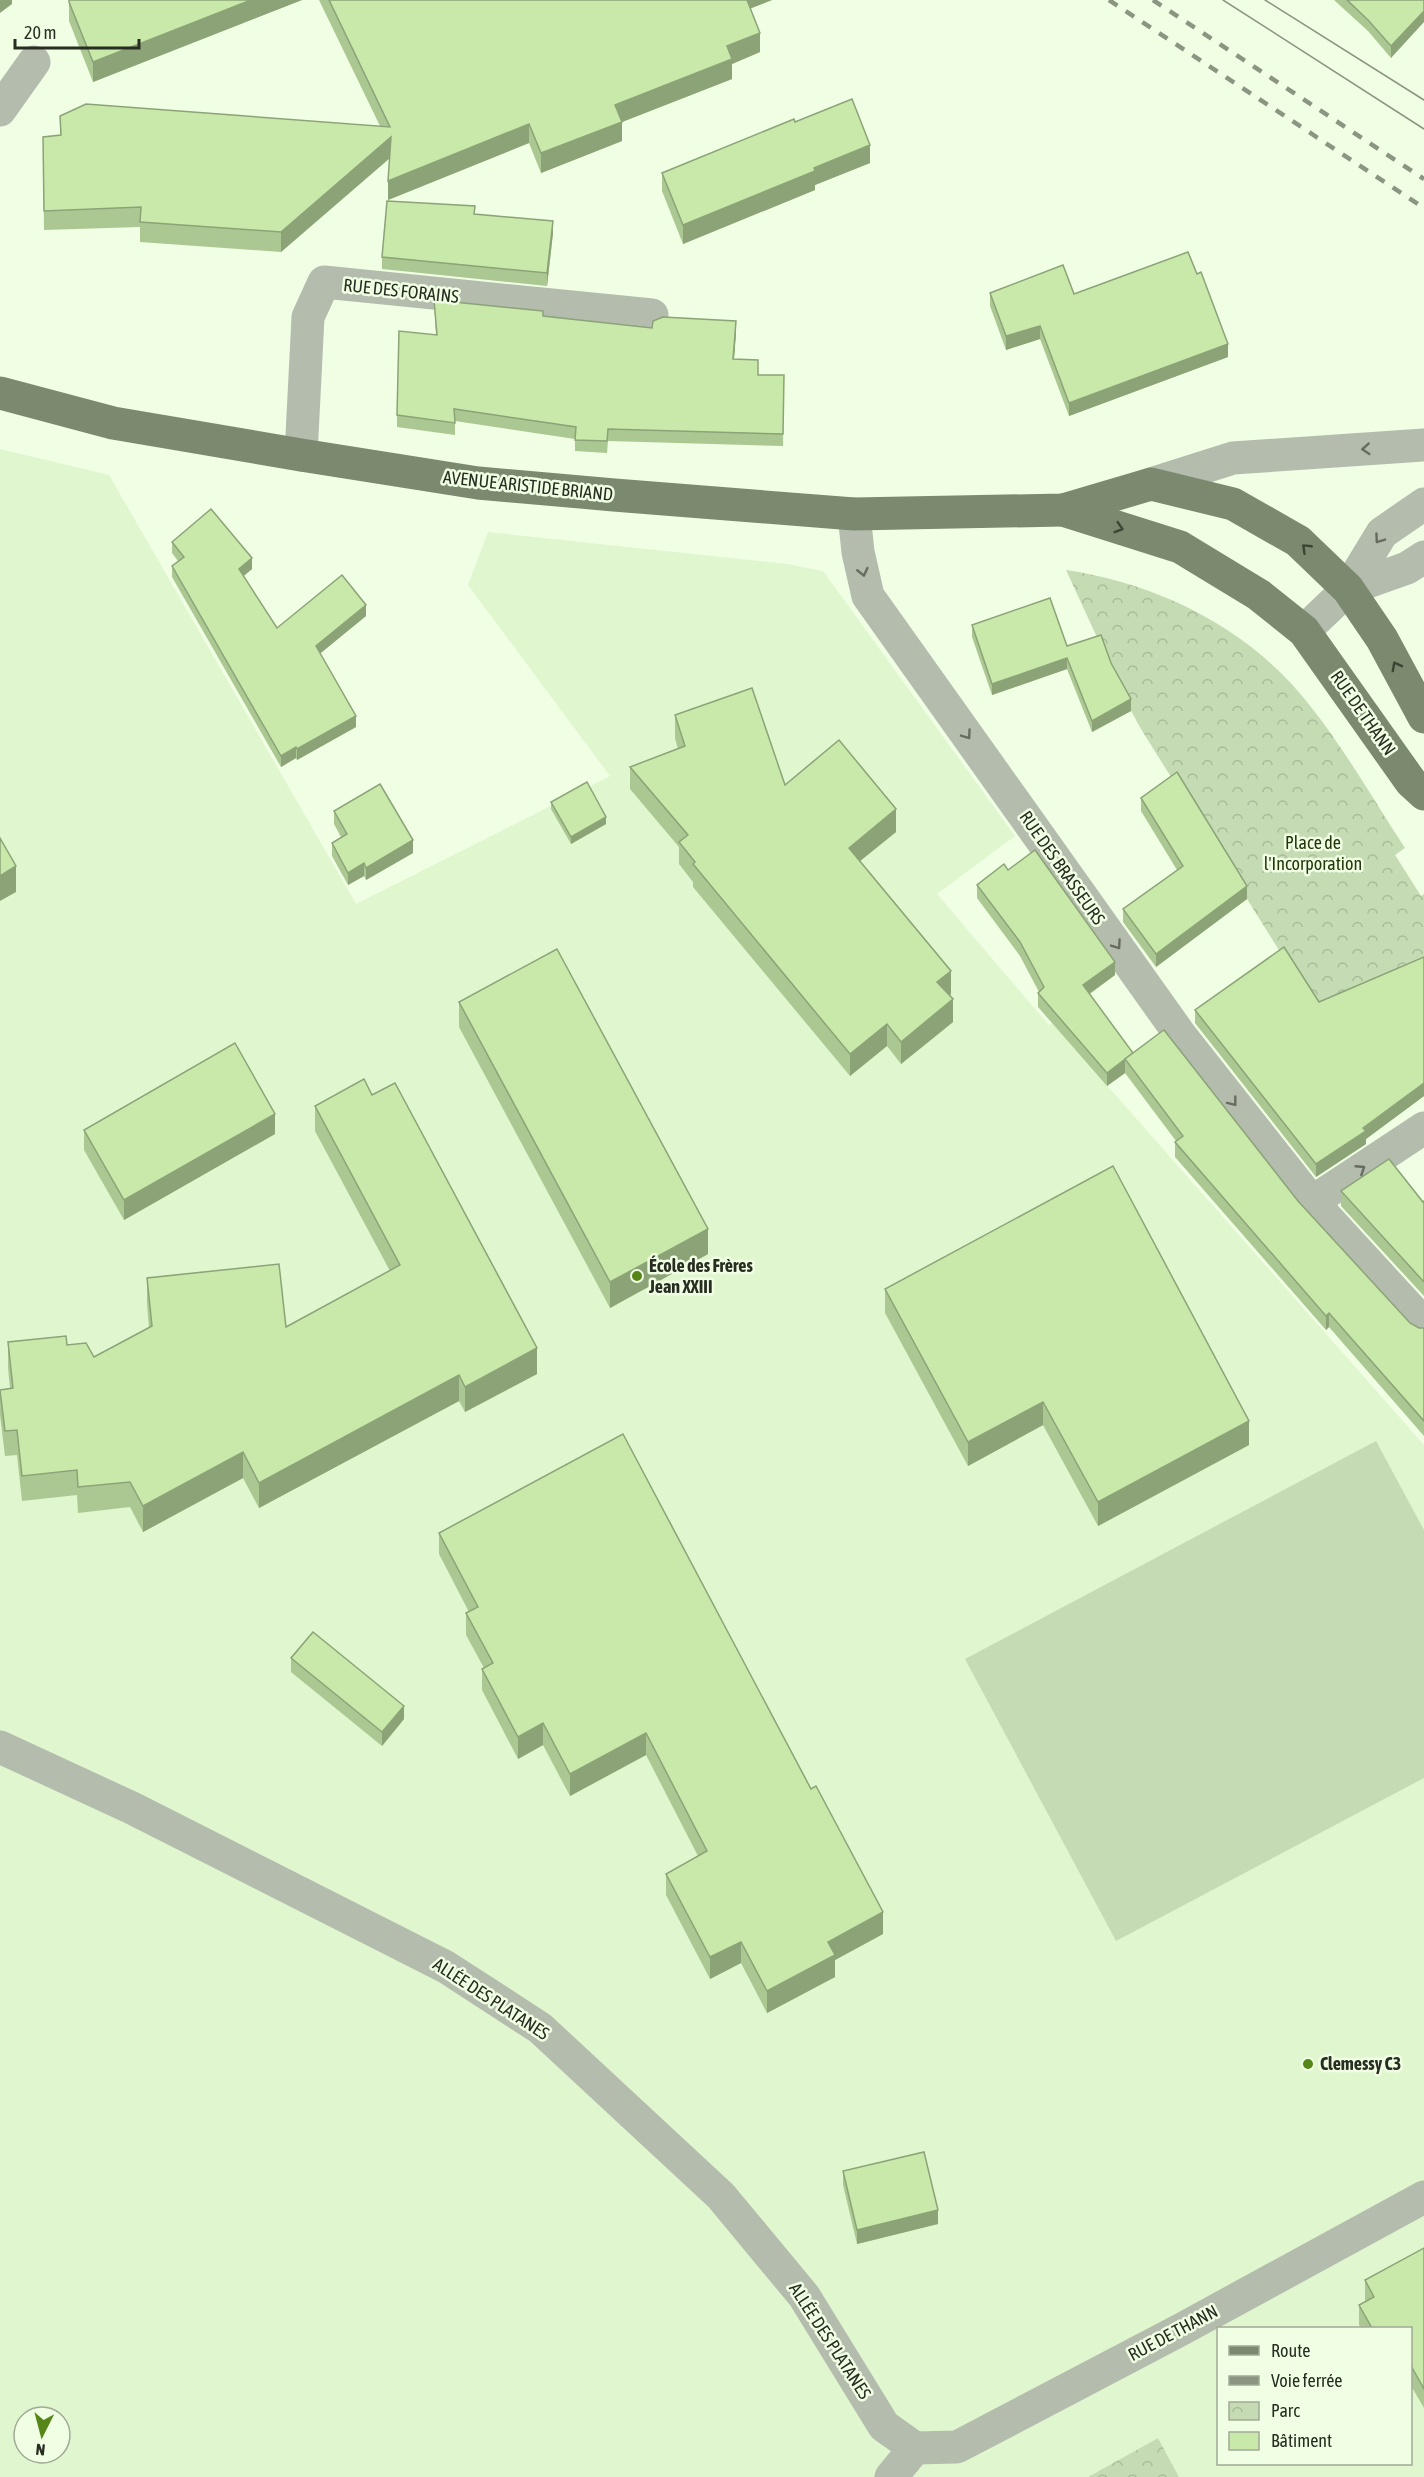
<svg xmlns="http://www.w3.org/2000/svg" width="1424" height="2477" viewBox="0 0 1424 2477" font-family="'Asap Condensed',sans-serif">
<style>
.built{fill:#e0f6ce;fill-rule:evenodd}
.park{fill:url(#park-crowns)}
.pitch{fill:#c5dbb3}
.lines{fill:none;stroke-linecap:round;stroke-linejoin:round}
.minor{stroke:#b4bcae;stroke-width:33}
.primary{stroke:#7b896f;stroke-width:33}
.tram{stroke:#8b9582;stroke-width:1.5}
.rail{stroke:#8b9582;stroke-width:4.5;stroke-dasharray:10 10;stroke-linecap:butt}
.wall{fill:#acc892}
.shaded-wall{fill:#8ca377}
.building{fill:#c8e9aa;stroke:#8ca377;stroke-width:1.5}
.oneway{stroke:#666d60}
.oneway2{stroke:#3c4434}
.poi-dot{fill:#578618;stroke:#f0fee4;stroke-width:2}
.labels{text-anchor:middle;stroke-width:5;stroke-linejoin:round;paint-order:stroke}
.street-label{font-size:18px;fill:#272d21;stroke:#f0fee4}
.park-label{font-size:18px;fill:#223609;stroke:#f0fee4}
.poi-label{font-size:18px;font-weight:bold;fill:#272d21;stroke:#f0fee4;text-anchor:start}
</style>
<defs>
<pattern id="park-crowns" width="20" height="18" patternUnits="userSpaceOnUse" patternTransform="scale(1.5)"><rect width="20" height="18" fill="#c5dbb3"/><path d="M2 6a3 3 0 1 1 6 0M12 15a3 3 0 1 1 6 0" fill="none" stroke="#a9bc9a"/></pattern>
</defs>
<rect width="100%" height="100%" fill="#f0fee4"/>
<path class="built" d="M 0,449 L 109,475 L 356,904 L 610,776 L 468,585 L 488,532 L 787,564 L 823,571 L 1015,836 L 937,894 L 1035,1009 L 1049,1025 L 1052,1023 L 1424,1445 L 1424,2477 L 1179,2477 L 1158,2438 L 1088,2477 L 0,2477 ZM 1218,2328 L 1410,2328 L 1410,2464 L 1218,2464 ZM 24,2417 L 60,2417 L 60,2453 L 24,2453 Z"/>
<g class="park">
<path d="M 1066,570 C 1161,584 1252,630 1311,707 C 1346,751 1374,801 1405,848 L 1395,855 L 1421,896 L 1424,894 L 1424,970 L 1320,1016 L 1141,729 L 1111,674 L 1101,646 Z"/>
<path d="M 1158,2438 L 1179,2477 L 1088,2477 Z"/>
</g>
<path class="pitch" d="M 1376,1441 L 1424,1530 L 1424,1778 L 1116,1941 L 965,1659 Z"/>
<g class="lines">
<g class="minor">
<path d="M 0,110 L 34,62"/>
<path d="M 301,455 L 308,317 L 324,282 L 652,315"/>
<path d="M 1151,484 L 1233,458 L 1424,445"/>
<path d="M 854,514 L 858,552 L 868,596 L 1181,1036 L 1312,1202 L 1424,1324"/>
<path d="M 1348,589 L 1407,568 L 1424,557"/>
<path d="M 1304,631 L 1348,589 L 1382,533 L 1424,504"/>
<path d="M 1312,1202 L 1424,1128"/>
<path d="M 0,1747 L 132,1808 L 446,1967 L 540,2028 L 721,2196 L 804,2296 L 884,2426 L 915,2448"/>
<path d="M 915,2448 L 957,2447 L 1182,2329 L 1424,2197"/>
<path d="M 891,2477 L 915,2448"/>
</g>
<g class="primary">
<path d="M 0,393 L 113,423 L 301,455 L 478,483 L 614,495 L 854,514 L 1063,510 L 1151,484 L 1233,504 L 1298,541 L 1348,589 L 1382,639 L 1424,717"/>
<path d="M 1063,510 L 1180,547 L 1259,595 L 1304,631 L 1411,782 L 1424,794"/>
</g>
<g class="tram">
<path d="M 1223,0 L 1424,129"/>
<path d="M 1265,0 L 1424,100"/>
</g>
<g class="rail">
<path d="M 1109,0 L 1424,208"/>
<path d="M 1153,0 L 1424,179"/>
</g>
</g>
<g class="wall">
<path d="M 69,0 L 302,0 L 93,82 L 69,21 Z"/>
<path d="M 319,0 L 772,0 L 751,8 L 760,52 L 732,64 L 732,79 L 622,122 L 622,141 L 541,173 L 529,143 L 388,200 L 390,158 L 281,252 L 140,242 L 140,227 L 44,230 L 43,137 L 60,136 L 60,116 L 380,126 Z"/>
<path d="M 1334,0 L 1424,0 L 1391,58 L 1368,31 Z"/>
<path d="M 795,122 L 870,163 L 815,185 L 815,190 L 683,244 L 662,191 L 662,173 Z"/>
<path d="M 475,214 L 553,233 L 547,286 L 382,269 L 382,257 Z"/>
<path d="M 1197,274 L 1228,357 L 1069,416 L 1040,339 L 1006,350 L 990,306 L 990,293 L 1074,294 Z"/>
<path d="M 434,300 L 543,316 L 652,328 L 736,333 L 734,359 L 758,375 L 784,375 L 783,446 L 608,441 L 607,453 L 575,451 L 575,439 L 455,421 L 455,435 L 397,427 L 397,415 L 436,335 Z"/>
<path d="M 172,542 L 252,569 L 243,576 L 277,628 L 366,616 L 320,653 L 356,727 L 297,760 L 296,758 L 281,767 L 172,577 L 172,566 L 178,561 L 172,553 Z"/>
<path d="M 972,625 L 1067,646 L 1111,663 L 1131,711 L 1092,732 L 1067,669 L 992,695 L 972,637 Z"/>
<path d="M 675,715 L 785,785 L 896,832 L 860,861 L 951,994 L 949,995 L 953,1022 L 901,1064 L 887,1046 L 850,1076 L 693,887 L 693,882 L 679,864 L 679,847 L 630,789 L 630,767 L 678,749 L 675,738 Z"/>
<path d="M 1141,798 L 1247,899 L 1156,967 L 1123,922 L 1123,909 L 1177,870 L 1141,811 Z"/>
<path d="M 551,802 L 606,824 L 571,844 L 551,809 Z"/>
<path d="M 334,811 L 413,853 L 366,880 L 364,876 L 348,885 L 332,856 L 332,843 L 341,837 L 334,824 Z"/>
<path d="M 1008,870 L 1115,975 L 1090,994 L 1133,1053 L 1298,1201 L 1410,1323 L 1419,1328 L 1424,1328 L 1424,1436 L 1329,1327 L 1326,1330 L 1175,1157 L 1175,1142 L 1176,1141 L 1125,1073 L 1107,1086 L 1038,1007 L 1038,993 L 1039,992 L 1020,956 L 977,898 L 977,885 Z"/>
<path d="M 1424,957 L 1424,1096 L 1366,1139 L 1366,1144 L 1316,1177 L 1195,1023 L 1195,1010 L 1319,1002 Z"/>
<path d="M 459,1002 L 708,1254 L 610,1308 L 459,1027 Z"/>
<path d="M 372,1095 L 537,1374 L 465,1412 L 459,1401 L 259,1508 L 243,1478 L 143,1532 L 130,1507 L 78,1513 L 77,1495 L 22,1501 L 17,1455 L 5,1456 L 0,1415 L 0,1390 L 10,1388 L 8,1368 L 8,1342 L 67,1345 L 94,1357 L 149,1328 L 147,1303 L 147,1278 L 286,1327 L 390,1271 L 315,1131 L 315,1106 Z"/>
<path d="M 84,1130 L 275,1134 L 124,1220 L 84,1150 Z"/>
<path d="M 1341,1191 L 1423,1202 L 1424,1201 L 1424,1296 L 1341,1206 Z"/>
<path d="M 885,1289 L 1249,1445 L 1098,1526 L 1043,1425 L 968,1466 L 885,1313 Z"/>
<path d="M 439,1533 L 883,1934 L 835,1960 L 835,1977 L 767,2013 L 741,1963 L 710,1979 L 666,1895 L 666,1874 L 698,1856 L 646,1755 L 570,1796 L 543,1745 L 518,1759 L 482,1690 L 482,1669 L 484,1668 L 466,1635 L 466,1613 L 469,1612 L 439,1554 Z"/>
<path d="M 291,1658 L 404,1719 L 382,1746 L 291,1672 Z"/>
<path d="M 843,2171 L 938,2224 L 857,2244 L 843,2185 Z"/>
<path d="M 1424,2248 L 1424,2408 L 1410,2384 L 1410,2328 L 1361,2328 L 1359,2325 L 1359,2305 L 1366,2301 L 1365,2300 L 1365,2280 Z"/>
</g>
<g class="shaded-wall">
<path d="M 0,0 L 12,0 L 12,4 L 0,13 Z"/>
<path d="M 251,0 L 302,0 L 93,82 L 93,62 Z"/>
<path d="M 744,0 L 772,0 L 744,11 Z"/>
<path d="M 1424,11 L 1424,22 L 1391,58 L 1391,46 Z"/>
<path d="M 760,33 L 760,52 L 732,64 L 732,79 L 622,122 L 622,141 L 541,173 L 541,153 L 615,105 L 727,46 Z"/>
<path d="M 529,124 L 529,143 L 388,200 L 388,181 Z"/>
<path d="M 391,137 L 391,157 L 281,252 L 281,232 Z"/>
<path d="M 870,145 L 870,163 L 815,185 L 815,190 L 683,244 L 683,225 L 814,168 Z"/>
<path d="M 553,221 L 553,233 L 547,286 L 547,273 Z"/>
<path d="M 736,321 L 736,333 L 733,371 L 733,359 Z"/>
<path d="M 1040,326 L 1040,339 L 1006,350 L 1006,336 Z"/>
<path d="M 1228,344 L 1228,357 L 1069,416 L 1069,403 Z"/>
<path d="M 252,558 L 252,569 L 239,580 L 239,569 Z"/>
<path d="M 366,605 L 366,616 L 316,657 L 316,646 Z"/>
<path d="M 1067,658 L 1067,669 L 992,695 L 992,684 Z"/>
<path d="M 1131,699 L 1131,711 L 1092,732 L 1092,721 Z"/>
<path d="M 356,716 L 356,727 L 297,760 L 297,749 Z"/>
<path d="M 296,747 L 296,758 L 281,767 L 281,756 Z"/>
<path d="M 896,809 L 896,832 L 849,870 L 849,848 Z"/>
<path d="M 606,817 L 606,824 L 571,844 L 571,837 Z"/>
<path d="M 413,840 L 413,853 L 366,880 L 366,868 Z"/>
<path d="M 364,863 L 364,876 L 348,885 L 348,873 Z"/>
<path d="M 16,866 L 16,892 L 0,901 L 0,876 Z"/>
<path d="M 1247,886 L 1247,899 L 1156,967 L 1156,954 Z"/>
<path d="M 1115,962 L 1115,975 L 1083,998 L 1083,985 Z"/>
<path d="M 951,971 L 951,994 L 937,1005 L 937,982 Z"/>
<path d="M 953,999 L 953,1022 L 901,1064 L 901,1042 Z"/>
<path d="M 887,1024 L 887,1046 L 850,1076 L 850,1054 Z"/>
<path d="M 1125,1059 L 1125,1073 L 1107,1086 L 1107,1073 Z"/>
<path d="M 1424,1083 L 1424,1096 L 1366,1139 L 1366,1144 L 1316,1177 L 1316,1164 Z"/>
<path d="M 275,1114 L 275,1134 L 124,1220 L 124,1200 Z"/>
<path d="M 708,1229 L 708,1254 L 610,1308 L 610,1282 Z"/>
<path d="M 1329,1313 L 1329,1327 L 1326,1330 L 1326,1316 Z"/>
<path d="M 537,1348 L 537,1374 L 465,1412 L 465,1387 Z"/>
<path d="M 459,1375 L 459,1401 L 259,1508 L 259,1483 Z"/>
<path d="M 1043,1402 L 1043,1425 L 968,1466 L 968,1442 Z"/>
<path d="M 1249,1421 L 1249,1445 L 1098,1526 L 1098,1502 Z"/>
<path d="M 243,1452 L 243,1478 L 143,1532 L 143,1506 Z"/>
<path d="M 404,1706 L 404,1719 L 382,1746 L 382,1732 Z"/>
<path d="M 543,1723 L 543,1745 L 518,1759 L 518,1737 Z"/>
<path d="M 646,1733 L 646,1755 L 570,1796 L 570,1774 Z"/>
<path d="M 883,1912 L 883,1934 L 835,1960 L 835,1977 L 767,2013 L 767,1991 L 828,1942 Z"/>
<path d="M 741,1942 L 741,1963 L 710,1979 L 710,1957 Z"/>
<path d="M 938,2210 L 938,2224 L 857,2244 L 857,2230 Z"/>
</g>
<g class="building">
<path d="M 69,0 L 251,0 L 93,62 L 69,2 Z"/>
<path d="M 329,0 L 747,0 L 760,33 L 727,46 L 732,59 L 615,105 L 622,122 L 541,153 L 529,124 L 388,181 L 391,137 L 281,232 L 140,222 L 141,207 L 44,211 L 43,137 L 61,135 L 60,116 L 86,104 L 390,127 Z"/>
<path d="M 1347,0 L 1424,0 L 1424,11 L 1391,46 L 1368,20 Z"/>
<path d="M 852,99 L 870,145 L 814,168 L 815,171 L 683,225 L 662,173 L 794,119 L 795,122 Z"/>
<path d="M 387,201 L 475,206 L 474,214 L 553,221 L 547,273 L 382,257 Z"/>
<path d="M 1188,252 L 1197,274 L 1201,272 L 1228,344 L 1069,403 L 1040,326 L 1006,336 L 990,293 L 1063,265 L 1074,294 Z"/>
<path d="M 434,300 L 543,311 L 543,316 L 652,328 L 653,321 L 663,317 L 736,321 L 733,359 L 758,360 L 758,375 L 784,375 L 783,434 L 608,429 L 607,441 L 575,440 L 576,427 L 454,409 L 455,423 L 397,415 L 399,331 L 437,335 Z"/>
<path d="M 211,509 L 252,558 L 239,569 L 277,628 L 342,575 L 366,605 L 316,646 L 356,716 L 297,749 L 296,747 L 281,756 L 172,566 L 184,557 L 172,542 Z"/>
<path d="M 1050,598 L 1067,646 L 1101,635 L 1111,663 L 1131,699 L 1092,721 L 1067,658 L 992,684 L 972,625 Z"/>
<path d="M 752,688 L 785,785 L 839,740 L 896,809 L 849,848 L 951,971 L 937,982 L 953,999 L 901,1042 L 887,1024 L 850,1054 L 693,864 L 695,862 L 679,842 L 688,835 L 630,767 L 685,746 L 675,715 Z"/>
<path d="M 1177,772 L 1247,886 L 1156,954 L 1123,909 L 1183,866 L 1141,798 Z"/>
<path d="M 587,782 L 606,817 L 571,837 L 551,802 Z"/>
<path d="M 380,784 L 413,840 L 366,868 L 364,863 L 348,873 L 332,843 L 347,834 L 334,811 Z"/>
<path d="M 0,838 L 16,866 L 0,876 Z"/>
<path d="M 1035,850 L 1115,962 L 1083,985 L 1133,1053 L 1107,1073 L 1038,993 L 1044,987 L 1020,942 L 977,885 L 1004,864 L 1008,870 Z"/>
<path d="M 1284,947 L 1319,1002 L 1424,957 L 1424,1083 L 1363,1128 L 1366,1131 L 1316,1164 L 1195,1010 Z"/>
<path d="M 557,949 L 708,1229 L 610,1282 L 459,1002 Z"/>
<path d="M 1164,1030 L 1298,1201 L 1410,1323 L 1419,1328 L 1424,1328 L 1424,1421 L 1329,1313 L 1326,1316 L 1175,1142 L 1183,1136 L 1125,1059 L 1161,1032 Z"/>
<path d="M 235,1043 L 275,1114 L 124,1200 L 84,1130 Z"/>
<path d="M 364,1079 L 372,1095 L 395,1083 L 537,1348 L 465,1387 L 459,1375 L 259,1483 L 243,1452 L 143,1506 L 130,1482 L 78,1487 L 77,1470 L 22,1476 L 17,1430 L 5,1431 L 0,1390 L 13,1388 L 8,1342 L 66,1336 L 67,1345 L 86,1343 L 94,1357 L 152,1326 L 147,1278 L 279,1264 L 286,1327 L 400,1265 L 315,1106 Z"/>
<path d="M 1389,1159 L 1423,1202 L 1424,1201 L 1424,1282 L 1341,1191 Z"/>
<path d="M 1113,1166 L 1249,1421 L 1098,1502 L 1043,1402 L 968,1442 L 885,1289 Z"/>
<path d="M 623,1434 L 811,1789 L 816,1786 L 883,1912 L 828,1942 L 835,1955 L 767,1991 L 741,1942 L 710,1957 L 666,1874 L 707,1851 L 646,1733 L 570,1774 L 543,1723 L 518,1737 L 482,1669 L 493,1663 L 466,1613 L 478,1607 L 439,1533 Z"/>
<path d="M 313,1632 L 404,1706 L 382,1732 L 291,1658 Z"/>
<path d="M 924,2152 L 938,2210 L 857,2230 L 843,2171 Z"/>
<path d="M 1424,2248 L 1424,2389 L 1410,2364 L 1410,2328 L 1372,2328 L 1359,2305 L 1374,2297 L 1365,2280 Z"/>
</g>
<defs><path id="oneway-chevron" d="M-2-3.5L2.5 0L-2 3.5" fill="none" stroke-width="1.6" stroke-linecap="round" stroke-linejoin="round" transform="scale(1.5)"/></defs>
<g class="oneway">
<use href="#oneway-chevron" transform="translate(1366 449) rotate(176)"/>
<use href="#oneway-chevron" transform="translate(1379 539) rotate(125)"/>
<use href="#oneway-chevron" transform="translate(863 572) rotate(77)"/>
<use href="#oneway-chevron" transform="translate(967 735) rotate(55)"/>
<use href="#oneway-chevron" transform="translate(1117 945) rotate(55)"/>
<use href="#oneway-chevron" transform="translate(1233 1102) rotate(52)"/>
<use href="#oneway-chevron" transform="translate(1361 1169) rotate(-33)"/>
</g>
<g class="oneway2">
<use href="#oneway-chevron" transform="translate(1119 528) rotate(17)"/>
<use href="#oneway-chevron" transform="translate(1306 548) rotate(-136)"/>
<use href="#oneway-chevron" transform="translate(1396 666) rotate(-118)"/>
</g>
<g class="poi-dot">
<circle cx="637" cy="1276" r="6"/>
<circle cx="1308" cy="2064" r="6"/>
</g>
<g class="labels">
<g class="street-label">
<text transform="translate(401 291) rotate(6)" y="6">RUE DES FORAINS</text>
<text transform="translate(528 486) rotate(6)" y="6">AVENUE ARISTIDE BRIAND</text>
<text transform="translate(1363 713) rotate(55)" y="6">RUE DE THANN</text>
<text transform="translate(1062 868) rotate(55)" y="6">RUE DES BRASSEURS</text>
<text transform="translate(491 1999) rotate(33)" y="6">ALLÉE DES PLATANES</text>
<text transform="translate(1173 2333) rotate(-28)" y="6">RUE DE THANN</text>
<text transform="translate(830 2341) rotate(57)" y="6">ALLÉE DES PLATANES</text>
</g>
<g class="park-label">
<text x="1313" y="849">Place de<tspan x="1313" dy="21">l'Incorporation</tspan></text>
</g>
<g class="poi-label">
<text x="649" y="1272">École des Frères<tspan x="649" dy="21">Jean XXIII</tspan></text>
<text x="1320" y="2070">Clemessy C3</text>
</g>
</g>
<rect x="1217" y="2327" width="195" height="138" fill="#f0fee4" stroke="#a0aa96" stroke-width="1.5"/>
<rect x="1229" y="2346" width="30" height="9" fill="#7b896f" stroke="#a0aa96" stroke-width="1.5"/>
<text x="1271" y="2357" font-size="18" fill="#272d21">Route</text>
<rect x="1229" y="2376" width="30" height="9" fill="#8b9582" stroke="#a0aa96" stroke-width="1.5"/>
<text x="1271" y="2387" font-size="18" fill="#272d21">Voie ferrée</text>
<rect x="1229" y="2402" width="30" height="18" fill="url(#park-crowns)" stroke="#a0aa96" stroke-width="1.5"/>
<text x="1271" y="2417" font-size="18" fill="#272d21">Parc</text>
<rect x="1229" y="2432" width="30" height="18" fill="#c8e9aa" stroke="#a0aa96" stroke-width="1.5"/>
<text x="1271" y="2447" font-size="18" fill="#272d21">Bâtiment</text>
<g transform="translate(42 2435) rotate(186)"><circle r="28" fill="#f0fee4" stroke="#a0aa96" stroke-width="1.5"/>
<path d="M0-4.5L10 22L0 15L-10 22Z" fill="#578618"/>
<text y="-9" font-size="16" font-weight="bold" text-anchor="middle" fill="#272d21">N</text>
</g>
<path d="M15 39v9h124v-9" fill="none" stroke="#272d21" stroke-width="3"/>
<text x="24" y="39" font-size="18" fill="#272d21" stroke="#f0fee4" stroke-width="4.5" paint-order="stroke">20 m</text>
</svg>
